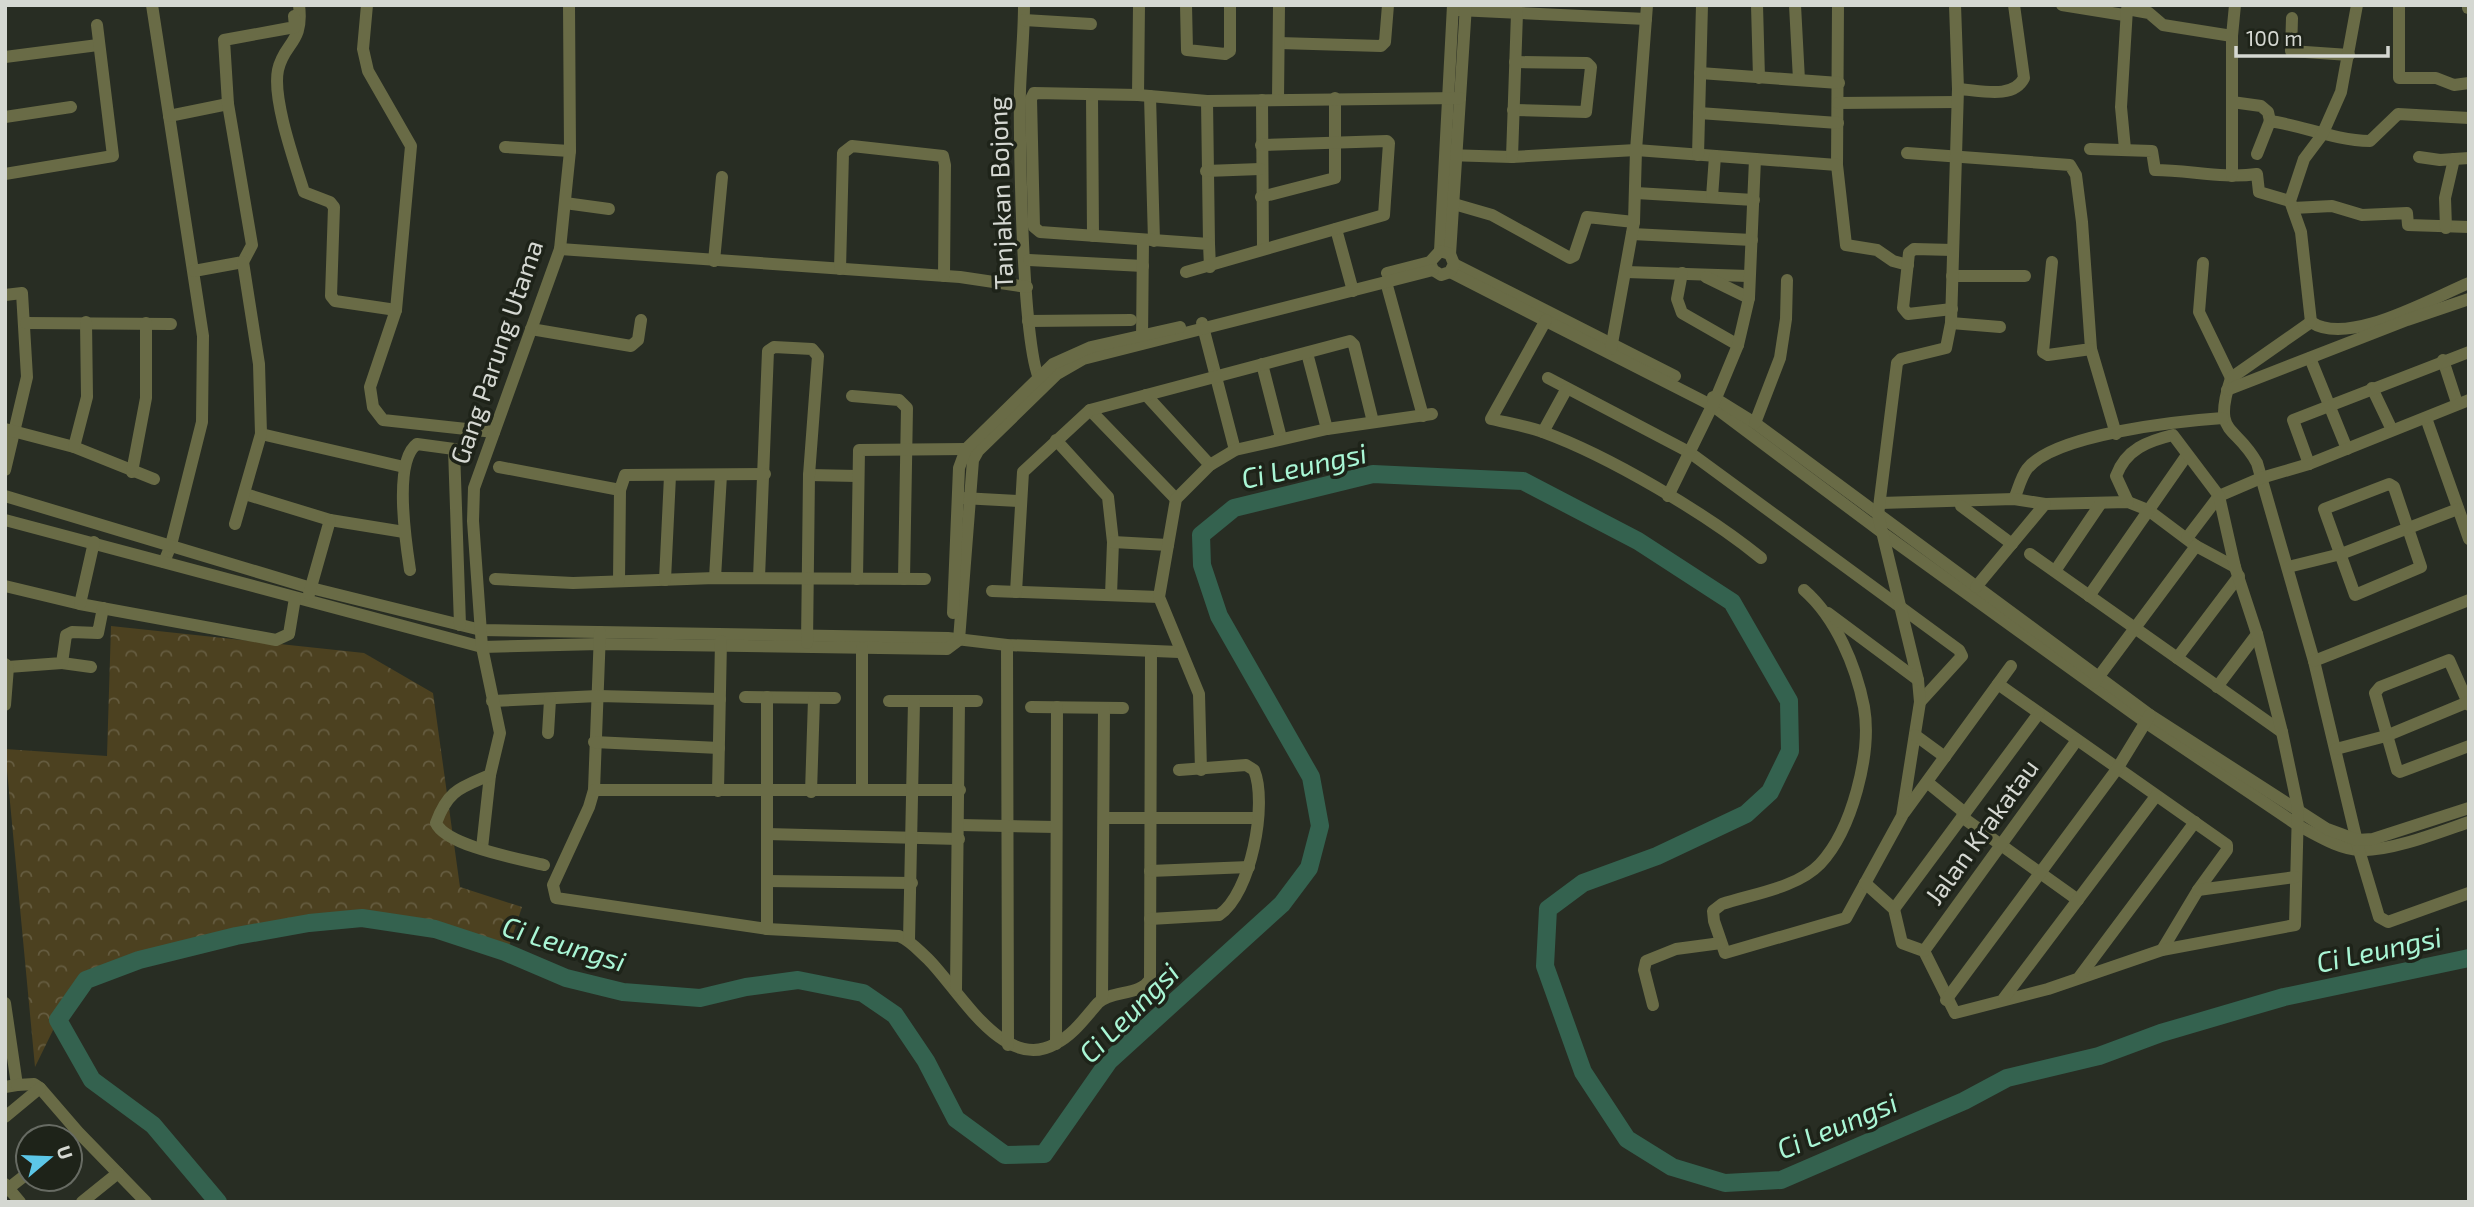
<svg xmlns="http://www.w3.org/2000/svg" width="2474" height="1207" viewBox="0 0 2474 1207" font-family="'Exo 2',sans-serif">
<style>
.forest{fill:url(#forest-crowns)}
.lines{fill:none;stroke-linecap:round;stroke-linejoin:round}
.river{stroke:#34624f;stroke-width:18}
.minor{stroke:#696b46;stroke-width:12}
.labels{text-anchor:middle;stroke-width:7;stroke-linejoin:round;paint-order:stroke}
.street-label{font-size:26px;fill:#d5d8d2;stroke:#1e2319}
.water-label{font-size:28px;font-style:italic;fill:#a9f6d5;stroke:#1e2319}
</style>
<defs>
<pattern id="forest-crowns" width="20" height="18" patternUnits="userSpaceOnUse" patternTransform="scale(1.75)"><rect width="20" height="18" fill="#4c4120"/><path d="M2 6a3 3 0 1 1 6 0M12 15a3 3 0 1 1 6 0" fill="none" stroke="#655c40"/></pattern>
</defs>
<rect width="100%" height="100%" fill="#282d23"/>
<path class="forest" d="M 111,626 L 364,653 L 433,693 L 460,887 L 522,907 L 507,952 L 435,929 L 362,918 L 293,926 L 200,945 L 139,960 L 86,980 L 58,1020 L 35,1067 L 5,749 L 107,756 Z"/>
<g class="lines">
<path class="river" d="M 218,1202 L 153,1125 L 92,1080 L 58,1020 L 86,980 L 139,960 L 236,936 L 309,923 L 362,918 L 435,929 L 505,952 L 566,978 L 623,992 L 700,998 L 746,987 L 798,980 L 863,993 L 895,1015 L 926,1061 L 956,1119 L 1005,1155 L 1044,1154 L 1109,1061 L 1282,904 L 1309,868 L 1320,826 L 1311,777 L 1219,616 L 1202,565 L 1201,535 L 1234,508 L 1373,474 L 1523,481 L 1638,541 L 1732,602 L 1789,701 L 1790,751 L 1770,792 L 1746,814 L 1657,856 L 1583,883 L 1548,909 L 1545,966 L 1583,1072 L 1627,1139 L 1672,1167 L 1725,1183 L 1781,1180 L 1964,1101 L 2007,1078 L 2099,1056 L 2161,1033 L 2284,997 L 2469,958"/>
<g class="minor">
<path d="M 152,5 L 203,336 L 202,422 L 171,545 L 164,562"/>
<path d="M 299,5 C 304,44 284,42 278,70 C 272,99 295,163 304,192 L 330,202 L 334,207 L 331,296 L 335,301 L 396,310"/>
<path d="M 367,5 L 363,49 L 368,71 L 411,146 L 396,310 L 370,387 L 373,407 L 383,420 L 494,432"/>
<path d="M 1024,5 C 1024,34 1021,62 1020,91 C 1019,130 1022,366 1042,383"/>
<path d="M 1186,5 L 1187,50 L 1225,54 L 1230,51 L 1230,5"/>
<path d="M 1757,5 L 1759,78"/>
<path d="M 1795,5 L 1799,80"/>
<path d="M 1838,5 L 1837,165 L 1846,245 L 1877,250 L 1893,261 L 1908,265"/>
<path d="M 2062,5 L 2124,15"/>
<path d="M 2399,5 L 2399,78 L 2436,78 L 2454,85 L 2469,83"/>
<path d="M 2468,8 L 2468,5"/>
<path d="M 1458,10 L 1646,19"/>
<path d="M 2292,18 L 2291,51 L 2349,55"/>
<path d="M 1024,20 L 1091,24"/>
<path d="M 2232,36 L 2235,5"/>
<path d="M 1279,43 L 1381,46 L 1385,42 L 1388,5"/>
<path d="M 5,57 L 98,45"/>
<path d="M 1700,73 L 1839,83"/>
<path d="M 1958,89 C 1979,90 2013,100 2024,78 L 2014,5"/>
<path d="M 1138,95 L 1139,5"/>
<path d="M 1092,96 L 1093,236"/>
<path d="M 1150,96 L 1154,241"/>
<path d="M 1278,99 L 1279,5"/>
<path d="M 1262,100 L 1263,248"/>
<path d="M 1207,101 L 1209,244"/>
<path d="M 2232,102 L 2261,106 L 2268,112 L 2270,121"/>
<path d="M 1838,103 L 1957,102"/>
<path d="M 1513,110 L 1586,112 L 1591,67 L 1587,63 L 1515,62"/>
<path d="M 1699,113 L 1838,123"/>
<path d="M 169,116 L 228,104"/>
<path d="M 5,117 L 71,107"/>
<path d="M 505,147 L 570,151"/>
<path d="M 2090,149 L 2152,151 L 2155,170 C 2189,170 2223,179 2257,174 L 2259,192 L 2290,201"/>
<path d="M 2125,149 L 2121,107 L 2127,9 L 2149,13 L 2163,25 L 2232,36 L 2232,176"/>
<path d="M 1907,153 L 2070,165 L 2076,175 L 2082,222 L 2091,349 L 2048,355 L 2043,352 L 2052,262"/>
<path d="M 2257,154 L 2270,121 C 2304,126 2334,140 2370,141 L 2398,114 L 2469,118"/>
<path d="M 1446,155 L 1512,157 L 1636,150 L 1837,165"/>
<path d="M 1698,155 L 1702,5"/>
<path d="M 1512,157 L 1517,13"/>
<path d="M 2419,157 L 2440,160 L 2469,158"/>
<path d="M 1206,171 L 1260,169"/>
<path d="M 5,174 L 113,156 L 97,25"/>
<path d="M 1636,193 L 1754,200"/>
<path d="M 1261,197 L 1335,178 L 1335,98"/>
<path d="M 1712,197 L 1715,156"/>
<path d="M 565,203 L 609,209"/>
<path d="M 1454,204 L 1492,215 L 1570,258 L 1574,256 L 1587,217 L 1634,222"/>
<path d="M 2293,208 L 2332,206 L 2362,215 L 2407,213 L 2408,225 L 2469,227"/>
<path d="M 2446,228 L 2445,198 L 2454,159"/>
<path d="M 1336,229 L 1353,291"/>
<path d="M 1632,234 L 1752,240"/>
<path d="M 560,249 L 960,277 L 1027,287"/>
<path d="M 1440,251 L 1453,5"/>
<path d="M 1450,254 L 1466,5"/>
<path d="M 1029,260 L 1143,266"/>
<path d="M 714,261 L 722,177"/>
<path d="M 2203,263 L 2199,312 L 2231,378"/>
<path d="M 1454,264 L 1675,376"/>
<path d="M 1210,267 L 1209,244 L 1040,232 L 1034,227 L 1031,99 L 1034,93 L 1138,95 L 1207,101 L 1460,98"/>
<path d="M 840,269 L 843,153 L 852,146 L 943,156 L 945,165 L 944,276"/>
<path d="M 194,271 L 243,262 L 252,245 L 228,104 L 224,40 L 295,27 L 294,16"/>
<path d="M 1186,272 L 1384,215 L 1389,143 L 1387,141 L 1261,145"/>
<path d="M 1450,272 L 1713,406 L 1880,531 L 2145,722 L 2299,826 C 2317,835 2338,849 2359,850 C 2389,852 2440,832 2469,822"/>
<path d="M 1626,272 L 1748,276"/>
<path d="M 1387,273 L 1430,262 L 1440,251 L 1450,254 L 1454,264 L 1450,272 L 1441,275 L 1433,270 L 1430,262"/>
<path d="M 1682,273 L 1677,299 L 1682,313 L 1738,345"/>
<path d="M 1952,276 L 2025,276"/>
<path d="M 1706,277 L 1749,298"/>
<path d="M 1386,282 L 1423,416"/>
<path d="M 2469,283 C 2430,299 2348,347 2311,322 L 2231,378 C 2212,437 2235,423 2257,463 L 2314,661 L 2359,850 L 2379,917 L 2388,922 L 2469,893"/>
<path d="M 5,295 L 22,293 L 27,377 L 5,470"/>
<path d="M 1952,309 L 1908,314 L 1903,308 L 1909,253 L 1914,249 L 1953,250"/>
<path d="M 1546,320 L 1491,419 C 1508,423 1526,426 1543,432 C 1609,456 1707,514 1761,558"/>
<path d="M 1028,321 L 1131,320"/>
<path d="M 2311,322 L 2301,232 L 2290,201 L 2304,159 L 2322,135 L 2341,92 L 2357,5"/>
<path d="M 26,323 L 171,324"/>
<path d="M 1202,323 L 1235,450"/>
<path d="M 1951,323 L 2000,327"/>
<path d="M 531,329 L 631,346 L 638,340 L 641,320"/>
<path d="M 1142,341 L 1143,240"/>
<path d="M 1611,349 L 1634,222 L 1636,150 L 1647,5"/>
<path d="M 2091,349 L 2116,434"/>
<path d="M 1307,353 L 1327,429"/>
<path d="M 2310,358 L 2347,449"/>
<path d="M 2443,360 L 2457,403"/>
<path d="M 1262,364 L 1281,438"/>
<path d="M 1548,378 L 1689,452 L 1959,650 L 1962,656 L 1920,702"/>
<path d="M 2372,388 L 2392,430"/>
<path d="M 2227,390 L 2407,320 L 2469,299"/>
<path d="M 1146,395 L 1210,465"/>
<path d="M 852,396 L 899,400 L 907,408 L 904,579"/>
<path d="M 1713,397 L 1755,423 L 2150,715 L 2327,829 L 2357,840 L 2373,839 L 2469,808"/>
<path d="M 1090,410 L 1176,499"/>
<path d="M 2426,418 L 2469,539"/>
<path d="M 1755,423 L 1780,358 L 1786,319 L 1787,280"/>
<path d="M 5,429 L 74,447 L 154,479"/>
<path d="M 1543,432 L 1566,390"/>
<path d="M 261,434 L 404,467"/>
<path d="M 1056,440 L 1108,497 L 1113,542 L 1111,595"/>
<path d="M 74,447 L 87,397 L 86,322"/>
<path d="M 2309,464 L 2293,420 L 2469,352"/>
<path d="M 499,467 L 620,490"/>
<path d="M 132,472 L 146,398 L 146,323"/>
<path d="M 809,475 L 857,476"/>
<path d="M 2389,484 L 2394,487 L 2421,567 L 2355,595 L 2324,509 Z"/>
<path d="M 245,494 L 330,520 L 404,532"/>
<path d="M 5,496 L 311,588 L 481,630 L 948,638 L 1007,645 L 1179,652"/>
<path d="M 1668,496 L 1716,398 L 1738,345 L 1749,298 L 1755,159"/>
<path d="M 962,498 L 1020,501"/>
<path d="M 2014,499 C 2018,490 2021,477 2027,469 C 2054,434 2179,421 2223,418"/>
<path d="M 1880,503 L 2014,499 L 2045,504 L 2128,502 L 2148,510 L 2196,546 L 2235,567"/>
<path d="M 1961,506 L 2012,544"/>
<path d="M 5,520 L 482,647 L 600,644 L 947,649 L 959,640 L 973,460 L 978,451 L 1057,374 L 1083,359 L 1433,270"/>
<path d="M 235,524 L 261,434 L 259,364 L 243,262"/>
<path d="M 2187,538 L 2219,496 L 2261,478 L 2309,464 L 2469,400"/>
<path d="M 1113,542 L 1168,545"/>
<path d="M 2030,554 L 2282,732"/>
<path d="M 2288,567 L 2341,554 L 2458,509"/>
<path d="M 410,570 C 406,544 393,461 417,444 L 454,449 L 460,625"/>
<path d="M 2055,571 L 2101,503"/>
<path d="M 715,578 L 721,475"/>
<path d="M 759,578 L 768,351 L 774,347 L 812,349 L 818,356 L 809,475 L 807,643"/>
<path d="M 495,579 L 573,583 L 715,578 L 925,579"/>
<path d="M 857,579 L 859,450 L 966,449"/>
<path d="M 665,580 L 670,476"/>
<path d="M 619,581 L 620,490 L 625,475 L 765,474"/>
<path d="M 5,586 L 80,604 L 276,640 L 289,634 L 295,598"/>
<path d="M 1976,587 L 2045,504"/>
<path d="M 1804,590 C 1836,618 1856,666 1864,707 C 1872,753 1852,830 1820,864 C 1797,888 1752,894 1722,904 L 1713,911 L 1714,921 L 1725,953 L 1846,918 L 1902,816 L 1920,702 L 1918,680 L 1878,515 L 1897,363 L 1901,359 L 1946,348 L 1951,323 L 1958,89 L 1955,5"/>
<path d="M 992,591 L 1159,597"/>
<path d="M 1016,592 L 1023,472 L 1090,410 L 1350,341 L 1354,345 L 1373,422"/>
<path d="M 309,594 L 330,520"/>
<path d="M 2089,596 L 2187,455"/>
<path d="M 80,604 L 94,542"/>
<path d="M 953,613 L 959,468 L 966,449 L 1053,364 L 1091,347 L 1180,327"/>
<path d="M 1828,613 L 1918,680"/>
<path d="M 600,632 L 594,790 L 589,807 L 553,885 L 556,898 L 767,929 L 899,936 C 911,941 918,950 928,959 C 959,990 1004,1073 1055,1044 C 1073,1035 1085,1018 1098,1003 C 1111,990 1141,996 1150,979 L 1151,653"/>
<path d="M 1007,645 L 1008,1045"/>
<path d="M 862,648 L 862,789"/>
<path d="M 2177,658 L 2239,576"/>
<path d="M 2314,661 L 2469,600"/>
<path d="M 62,663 L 91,667"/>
<path d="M 5,664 L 8,667 L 62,663 L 66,635 L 72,632 L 98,633 L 103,608"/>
<path d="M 2094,683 L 2196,546"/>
<path d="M 1998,684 L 2227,845 L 2227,850 L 2198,890 L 2162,950"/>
<path d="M 2217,687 L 2257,634"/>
<path d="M 745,697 L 835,698"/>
<path d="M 492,701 L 598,696 L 720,699"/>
<path d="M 889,701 L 977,701"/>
<path d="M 5,705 L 8,667"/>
<path d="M 2469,705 L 2449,660 L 2380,687 L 2375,693 L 2397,770 L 2400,772 L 2469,746"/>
<path d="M 1031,707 L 1123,708"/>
<path d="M 548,733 L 550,700"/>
<path d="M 1915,735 L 1945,757"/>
<path d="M 594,742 L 719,748"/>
<path d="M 2336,749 L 2386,736 L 2468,702"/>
<path d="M 1201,770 L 1199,694 L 1159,597 L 1176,499 L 1210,465 L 1235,450 L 1327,429 L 1432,414"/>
<path d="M 1927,782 L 1965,813"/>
<path d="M 594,790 L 960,790"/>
<path d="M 718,791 L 721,641"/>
<path d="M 811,792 L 814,699"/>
<path d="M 1904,813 L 2011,666"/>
<path d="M 1962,817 L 2078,900"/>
<path d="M 1104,818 L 1258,818"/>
<path d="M 960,825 L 1056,827"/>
<path d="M 767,834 L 959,839"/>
<path d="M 482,848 L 490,775"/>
<path d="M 544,865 C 520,859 446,846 436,823 C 448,790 460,788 490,775 L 500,733 L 482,647 L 473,521 L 474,488 L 560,249 L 570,151 L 569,5"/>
<path d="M 1150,871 L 1249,867"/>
<path d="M 767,881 L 912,883"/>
<path d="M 1865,883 L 1894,909 L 1902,943 L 1924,951 L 1955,1013 L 2048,989 L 2162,950 L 2295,925 L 2298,808 L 2282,732 L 2257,634 L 2235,567 L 2219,496 L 2173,435 C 2148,441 2126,449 2116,476 L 2128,502"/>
<path d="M 2198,890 L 2295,877"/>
<path d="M 1894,909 L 2039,713"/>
<path d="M 1150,919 L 1219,915 C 1251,894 1268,803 1254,770 L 1246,765 L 1179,770"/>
<path d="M 767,929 L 767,697"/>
<path d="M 909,940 L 914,701"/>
<path d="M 1924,951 L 2077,740"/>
<path d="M 2080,976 L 2195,822"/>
<path d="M 956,990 L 959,701"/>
<path d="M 2004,998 L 2156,796"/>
<path d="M 1102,999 L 1104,708"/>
<path d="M 1946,1000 L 2117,769 L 2150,715"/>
<path d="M 5,1003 L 17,1085 L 5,1087"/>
<path d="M 1653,1005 L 1644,970 L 1646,961 L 1676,949 L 1721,943"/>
<path d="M 1056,1044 L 1057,707"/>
<path d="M 17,1085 L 34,1084 L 40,1088 L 78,1132 L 146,1202"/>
<path d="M 5,1117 L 40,1088"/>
<path d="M 5,1184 L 20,1202"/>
<path d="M 5,1191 L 28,1173"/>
<path d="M 82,1202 L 118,1173"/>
</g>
</g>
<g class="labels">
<g class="street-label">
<text transform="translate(1001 193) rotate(-92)" y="9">Tanjakan Bojong</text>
<text transform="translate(497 352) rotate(-71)" y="9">Gang Parung Utama</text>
<text transform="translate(1982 832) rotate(-54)" y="9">Jalan Krakatau</text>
</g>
<g class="water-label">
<text transform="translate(1304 466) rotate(-12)" y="10">Ci Leungsi</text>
<text transform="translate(564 944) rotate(17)" y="10">Ci Leungsi</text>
<text transform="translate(2379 950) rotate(-12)" y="10">Ci Leungsi</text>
<text transform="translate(1129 1013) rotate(-45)" y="10">Ci Leungsi</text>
<text transform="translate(1837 1126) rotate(-23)" y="10">Ci Leungsi</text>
</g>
</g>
<rect width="2474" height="1207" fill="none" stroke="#d5d8d2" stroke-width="14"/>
<g transform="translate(49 1158) rotate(71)"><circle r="33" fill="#1e2319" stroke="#676b63" stroke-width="2"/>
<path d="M0-5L12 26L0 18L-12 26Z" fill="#5cc7e8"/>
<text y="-10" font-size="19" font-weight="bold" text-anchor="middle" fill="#d5d8d2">U</text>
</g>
<path d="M2236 46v10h152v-10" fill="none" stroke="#d5d8d2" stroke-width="3.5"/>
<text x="2246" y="46" font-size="21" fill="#d5d8d2" stroke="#1e2319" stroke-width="5" paint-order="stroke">100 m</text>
</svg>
